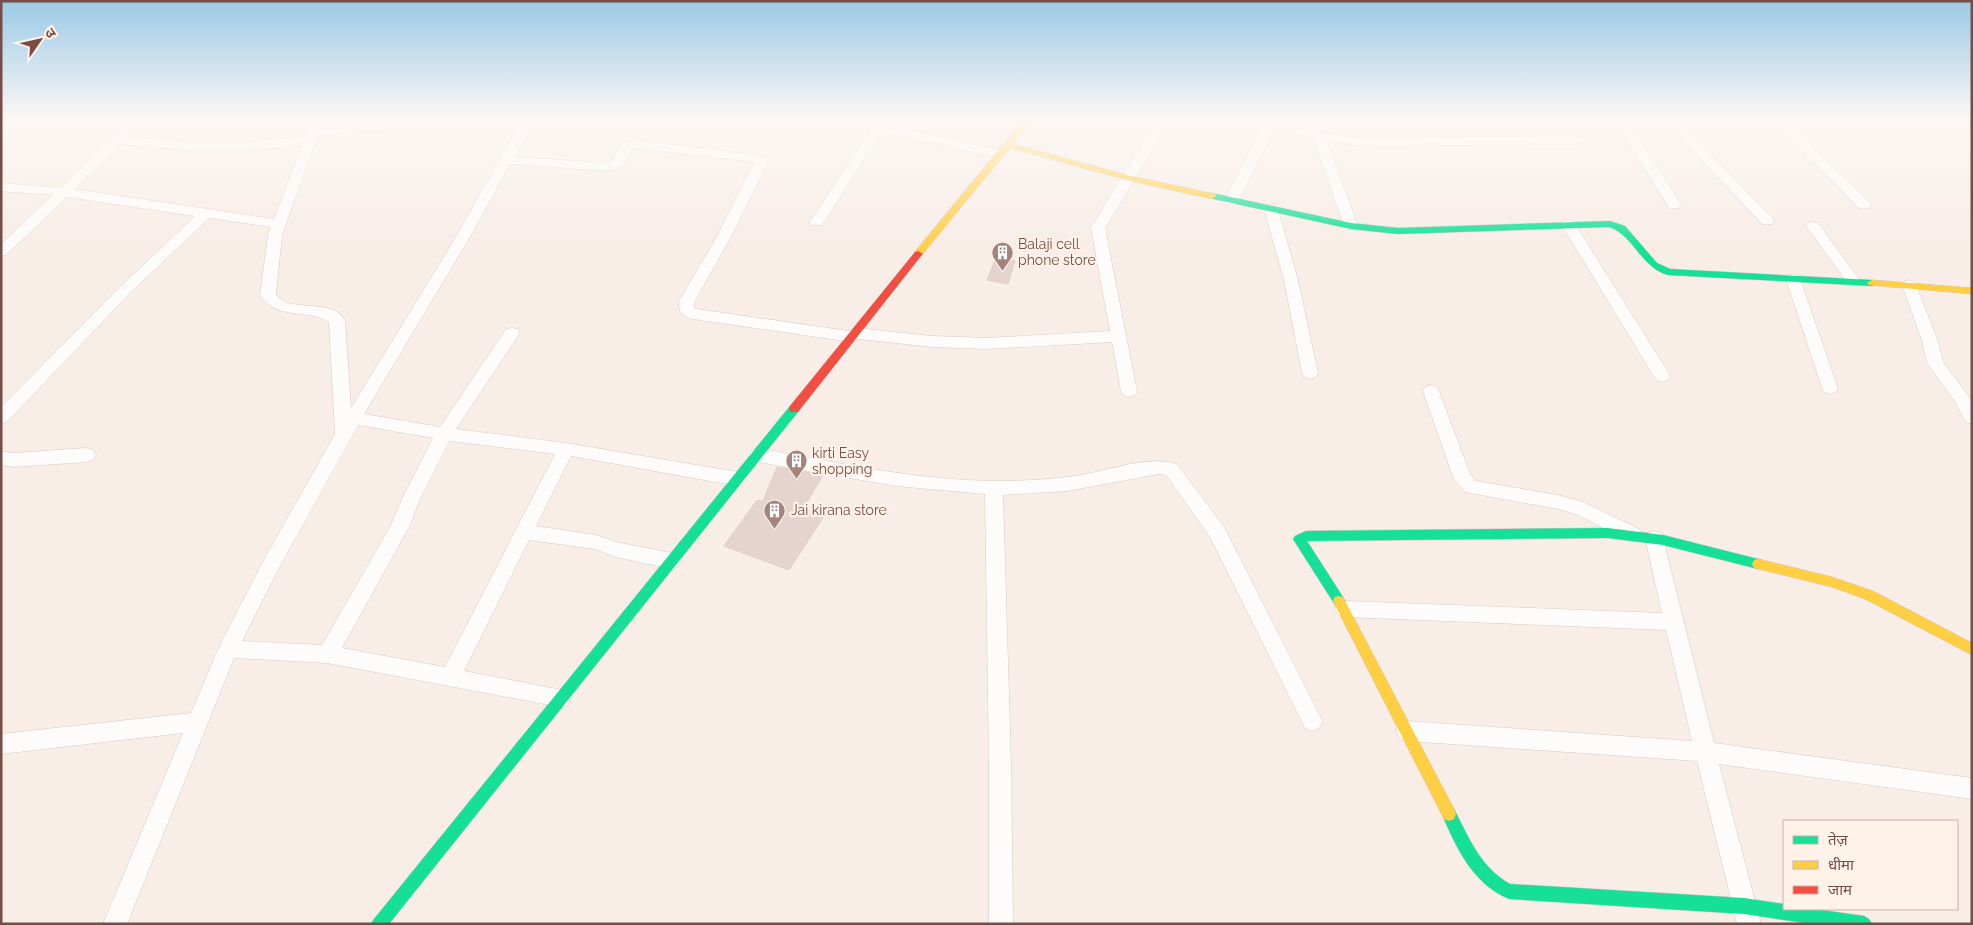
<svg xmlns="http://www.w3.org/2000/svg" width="1973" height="925" viewBox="0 0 1973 925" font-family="Raleway,'Noto Sans Devanagari',sans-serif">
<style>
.building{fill:#e4d3cf;stroke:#e1cfc9}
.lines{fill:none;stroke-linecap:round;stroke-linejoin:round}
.street-casing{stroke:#d9cac5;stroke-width:1}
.fast-casing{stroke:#d8c8c4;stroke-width:1}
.slow-casing{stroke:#d8c8c4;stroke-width:1}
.jam-casing{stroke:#d8c8c4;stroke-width:1}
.street{fill:#fefcfb;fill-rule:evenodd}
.fast{fill:#16e098;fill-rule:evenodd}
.slow{fill:#ffcf43;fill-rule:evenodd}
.jam{fill:#f24e42;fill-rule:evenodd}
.labels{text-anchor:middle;stroke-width:4.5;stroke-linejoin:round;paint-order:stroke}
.poi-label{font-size:14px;fill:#774d46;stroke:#fff2e9;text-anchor:start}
</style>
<rect width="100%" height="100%" fill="#f8ede7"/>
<g class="building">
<path d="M 996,258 L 1015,261 L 1008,284 L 987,280 Z"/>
<path d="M 777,467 L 823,475 L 803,509 L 826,513 L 789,570 L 724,546 L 757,500 L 763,501 Z"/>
</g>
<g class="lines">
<defs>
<g id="street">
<path d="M 11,119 L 29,119 L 1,132 L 1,123 Z"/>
<path d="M 78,119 L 133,122 L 139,119 L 158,119 L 133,131 L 126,137 L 191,142 L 242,142 L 305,137 L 312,119 L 324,119 L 321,127 L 420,119 L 476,119 L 470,123 L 318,135 L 282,235 L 276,295 C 291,314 331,297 345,320 L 351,408 L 453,242 L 522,119 L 535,119 L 515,157 L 608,163 L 612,160 L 622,143 L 636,140 L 764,156 L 768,162 L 733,233 L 695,301 L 694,308 L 697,309 L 849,331 L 856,328 L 932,336 L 987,338 L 1110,331 L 1091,228 L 1158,119 L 1171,119 L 1105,228 L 1137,391 L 1135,395 L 1129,397 L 1123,395 L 1121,391 L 1112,342 L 987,349 L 932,347 L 859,339 L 852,342 L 693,319 C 682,316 678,312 679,301 L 719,233 L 754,162 L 636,148 L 632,149 L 622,166 L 610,171 L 510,164 L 467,242 L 364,414 L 440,427 L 506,329 L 512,328 L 518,329 L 520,333 L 456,429 L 566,443 L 738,472 L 744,474 L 747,479 L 744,484 L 738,486 L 571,456 L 536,526 L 596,535 L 616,542 L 672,553 L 679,556 L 681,561 L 679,566 L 672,569 L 615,557 L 595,549 L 529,540 L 464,671 L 568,691 L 571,698 L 568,705 L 561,707 L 327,663 L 234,658 L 127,924 L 103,924 L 183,733 L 1,754 L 1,734 L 191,713 L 221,643 L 266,556 L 335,434 L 329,322 C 307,308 277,321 260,295 L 268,235 L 271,227 L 209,218 L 129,294 L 7,422 L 1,424 L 1,407 L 119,288 L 195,216 L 67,197 L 6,255 L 1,256 L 1,244 L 53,195 L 1,191 L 1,183 L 61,188 L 121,128 L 94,127 ZM 119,144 L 191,150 L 242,150 L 302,146 L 274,219 L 74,189 ZM 358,425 L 433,438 L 403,497 L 390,527 L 322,645 L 242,641 L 280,566 ZM 449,441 L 555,454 L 445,667 L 342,648 L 408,529 L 421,497 Z"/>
<path d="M 835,119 L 860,119 L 879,123 L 1000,150 L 1007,154 L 1000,158 L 882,132 L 822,225 L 812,225 L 810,222 L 871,129 L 837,122 Z"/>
<path d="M 1246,119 L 1272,119 L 1322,133 L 1363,138 L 1575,136 L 1581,140 L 1575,144 L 1363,146 L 1327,141 L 1358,226 L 1356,229 L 1346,229 L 1344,226 L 1313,138 L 1275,128 L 1238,201 L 1236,204 L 1226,204 L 1224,201 L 1263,125 L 1248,122 Z"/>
<path d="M 1614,119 L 1627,119 L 1681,205 L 1679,208 L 1669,208 Z"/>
<path d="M 1663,119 L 1676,119 L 1772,218 L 1774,221 L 1772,224 L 1762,224 Z"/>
<path d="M 1770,119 L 1784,119 L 1869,202 L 1871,205 L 1869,208 L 1859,208 Z"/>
<path d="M 1271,205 L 1278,209 L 1298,280 L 1318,373 L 1316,377 L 1310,379 L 1304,377 L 1302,373 L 1284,280 L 1264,209 Z"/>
<path d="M 1568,220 L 1573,221 L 1575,224 L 1668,372 L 1670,376 L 1668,380 L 1662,382 L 1656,380 L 1561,224 L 1563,221 Z"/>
<path d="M 1813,222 L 1818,223 L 1859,279 L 1861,282 L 1859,285 L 1849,285 L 1806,226 L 1808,223 Z"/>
<path d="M 1793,274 L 1798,276 L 1800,279 L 1838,388 L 1836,392 L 1830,394 L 1824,392 L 1822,388 L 1786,279 L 1788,276 Z"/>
<path d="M 1909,280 L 1914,282 L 1916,285 L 1938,341 L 1943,362 L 1972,401 L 1972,424 L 1966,422 L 1954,400 L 1927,363 L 1922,341 L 1902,285 L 1904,282 Z"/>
<path d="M 1431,385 L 1437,387 L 1439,391 L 1470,474 L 1476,481 L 1558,495 L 1583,502 L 1639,529 L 1641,534 L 1639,539 L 1632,541 L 1625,539 L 1578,515 L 1558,509 L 1465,492 L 1453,477 L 1423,391 L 1425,387 Z"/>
<path d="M 87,448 L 93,450 L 96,455 L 93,460 L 87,462 L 14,467 L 1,465 L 1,451 L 14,453 Z"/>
<path d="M 758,448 C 838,463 920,481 1001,481 C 1028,481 1054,479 1081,475 C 1110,470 1149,455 1177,464 L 1224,527 L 1319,714 L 1323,721 L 1319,728 L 1312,731 L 1305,728 L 1210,537 L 1166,475 L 1159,474 L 1067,491 L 1003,495 L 1011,763 L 1013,924 L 989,924 L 989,763 L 985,494 L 896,486 L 758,462 L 752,460 L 749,455 L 752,450 Z"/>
<path d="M 1654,531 L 1661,533 L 1663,538 L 1714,743 L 1972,778 L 1972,799 L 1719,764 L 1761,924 L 1737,924 L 1697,761 L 1407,741 L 1399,738 L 1396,731 L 1399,724 L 1407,721 L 1692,741 L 1666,630 L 1345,617 L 1338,615 L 1335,609 L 1338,603 L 1345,601 L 1662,613 L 1645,538 L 1647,533 Z"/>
</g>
<g id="fast">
<path d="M 1212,193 L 1351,223 L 1398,228 L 1610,221 L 1625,226 L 1657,263 L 1670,269 L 1872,280 L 1877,283 L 1872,286 L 1668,275 C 1640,267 1634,235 1609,227 L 1398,234 L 1351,229 L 1209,198 L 1209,194 Z"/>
<path d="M 794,405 L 798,406 L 799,409 L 798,412 L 389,924 L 371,924 L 374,919 L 790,406 Z"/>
<path d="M 1608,528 L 1663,535 L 1758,559 L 1762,560 L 1764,564 L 1762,568 L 1758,569 L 1663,545 L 1608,538 L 1307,541 L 1343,597 L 1345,601 L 1343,605 L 1339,606 L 1335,605 L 1293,539 L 1295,536 L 1306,531 Z"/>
<path d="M 1449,807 L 1454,809 C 1469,838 1481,868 1510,884 L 1744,898 L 1784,904 L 1784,909 L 1814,909 L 1864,916 L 1869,919 L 1872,924 L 1811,924 L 1744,914 L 1509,899 C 1473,884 1456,848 1442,814 L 1444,809 Z"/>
</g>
<g id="slow">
<path d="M 1024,119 L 1033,119 L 1013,144 L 1131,176 L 1215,194 L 1216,196 L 1212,199 L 1127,180 L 1010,148 L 921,256 L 915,256 L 915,252 Z"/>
<path d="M 1872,280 L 1972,288 L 1972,294 L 1869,285 L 1867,283 Z"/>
<path d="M 1758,559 L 1832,577 L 1873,591 L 1972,643 L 1972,655 L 1865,599 L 1832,587 L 1754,568 L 1752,564 L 1754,560 Z"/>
<path d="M 1339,596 L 1343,597 L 1454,809 L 1456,814 L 1454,819 L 1449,821 L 1444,819 L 1333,601 L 1335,597 Z"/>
</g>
<path id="jam" d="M 918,251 L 923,254 L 921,256 L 798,412 L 790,412 L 789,409 L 790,406 L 915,252 Z"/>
</defs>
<use href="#street" class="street-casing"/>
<use href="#fast" class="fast-casing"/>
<use href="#slow" class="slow-casing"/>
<use href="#jam" class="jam-casing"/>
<use href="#street" class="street"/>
<use href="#fast" class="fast"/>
<use href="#slow" class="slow"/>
<use href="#jam" class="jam"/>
</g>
<linearGradient id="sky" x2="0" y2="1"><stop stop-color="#9bcae7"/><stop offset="0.48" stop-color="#fcf7f4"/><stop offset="1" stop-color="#fcf7f4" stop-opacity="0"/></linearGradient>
<rect width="1973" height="249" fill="url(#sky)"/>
<defs>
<symbol id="building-pin" viewBox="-11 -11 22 30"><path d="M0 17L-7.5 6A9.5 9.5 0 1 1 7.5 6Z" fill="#a4857e" stroke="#fff2e9"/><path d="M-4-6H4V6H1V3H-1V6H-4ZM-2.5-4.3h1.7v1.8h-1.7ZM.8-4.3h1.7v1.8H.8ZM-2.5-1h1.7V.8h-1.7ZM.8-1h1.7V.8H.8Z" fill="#fff"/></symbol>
</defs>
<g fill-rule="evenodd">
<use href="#building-pin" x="990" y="240" width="25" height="34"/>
<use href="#building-pin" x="784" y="448" width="25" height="34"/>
<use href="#building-pin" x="762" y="498" width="25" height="34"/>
</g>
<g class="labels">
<g class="poi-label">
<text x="1018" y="249">Balaji cell<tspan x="1018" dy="16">phone store</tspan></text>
<text x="812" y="458">kirti Easy<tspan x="812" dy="16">shopping</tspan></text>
<text x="791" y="515">Jai kirana store</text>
</g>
</g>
<rect width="1973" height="925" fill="none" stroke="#774d46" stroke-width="5"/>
<rect x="1783" y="820" width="175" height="90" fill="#fff2e9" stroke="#c9b0a8"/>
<rect x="1793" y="836" width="25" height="8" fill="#16e098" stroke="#c9b0a8"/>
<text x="1828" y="845" font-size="15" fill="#774d46">तेज़</text>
<rect x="1793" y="861" width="25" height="8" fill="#ffcf43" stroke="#c9b0a8"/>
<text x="1828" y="870" font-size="15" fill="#774d46">धीमा</text>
<rect x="1793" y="886" width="25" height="8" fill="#f24e42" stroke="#c9b0a8"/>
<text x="1828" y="895" font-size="15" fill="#774d46">जाम</text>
<g transform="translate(40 40) rotate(56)" stroke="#fff2e9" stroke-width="4" paint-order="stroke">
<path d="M0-4L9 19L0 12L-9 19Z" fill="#774d46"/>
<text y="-8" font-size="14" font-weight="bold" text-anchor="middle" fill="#774d46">उ</text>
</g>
</svg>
